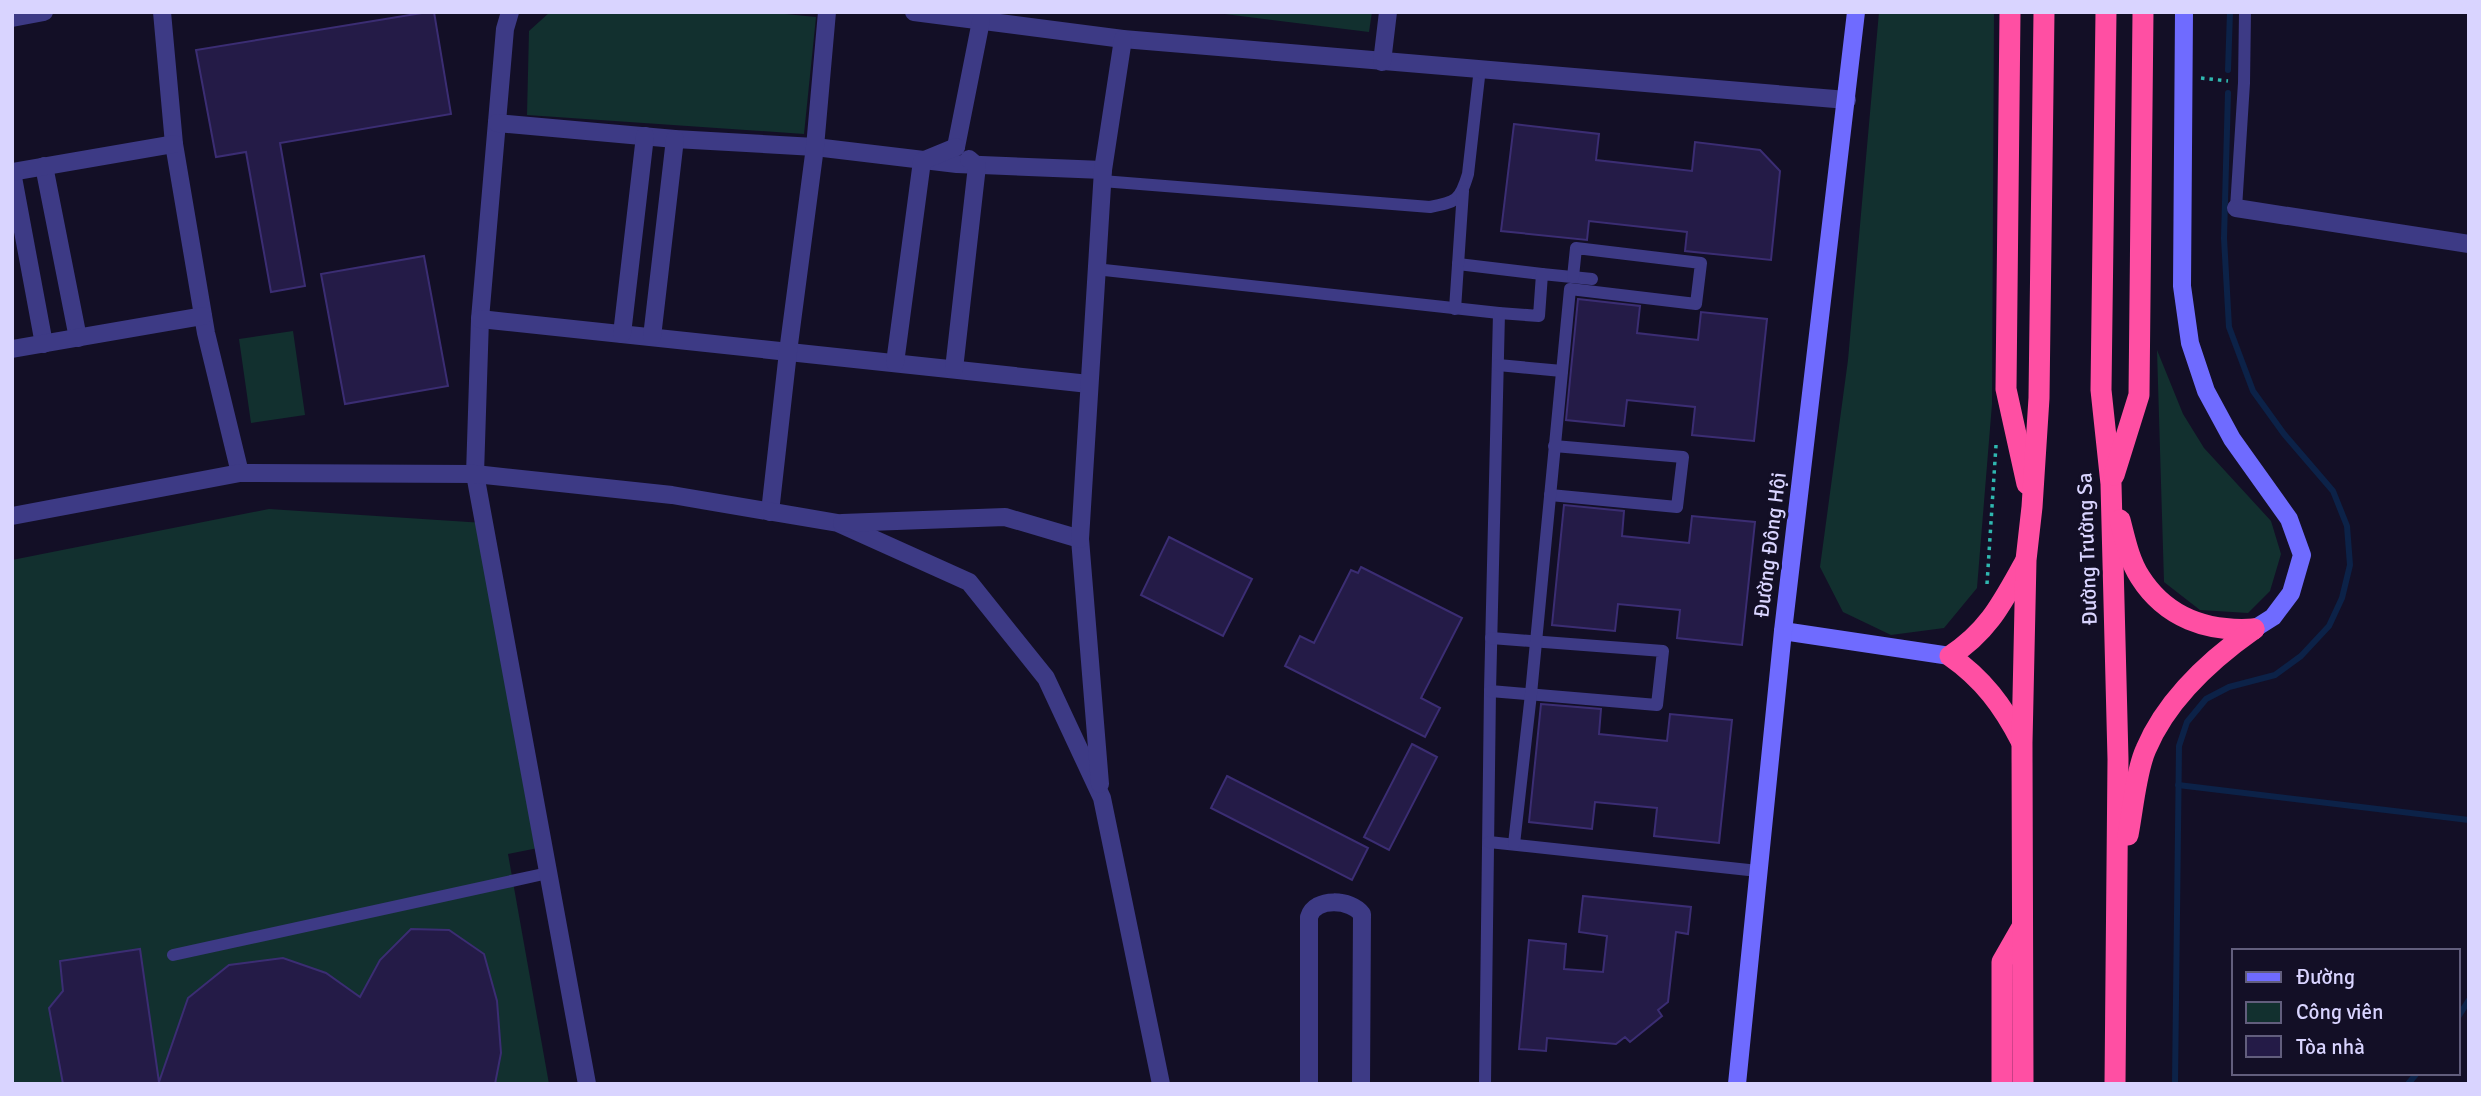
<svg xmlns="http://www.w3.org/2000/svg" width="2481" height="1096" viewBox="0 0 2481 1096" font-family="Signika,sans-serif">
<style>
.green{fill:#12302f}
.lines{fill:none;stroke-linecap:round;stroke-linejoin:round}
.stream{stroke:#0c2248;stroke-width:6}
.building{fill:#241b47;stroke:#3b2d73;stroke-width:2}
.path{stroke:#2fb8b0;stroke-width:3.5;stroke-dasharray:3.5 5;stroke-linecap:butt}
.lane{stroke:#3d3a85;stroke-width:12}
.street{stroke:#3d3a85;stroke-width:18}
.secondary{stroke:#6f6bff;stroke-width:18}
.highway{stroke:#ff4fa3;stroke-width:21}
.labels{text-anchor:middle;stroke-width:6;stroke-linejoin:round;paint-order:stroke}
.street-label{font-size:21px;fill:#d9d4ff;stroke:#130f26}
</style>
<rect width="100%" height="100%" fill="#130f26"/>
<g class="green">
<path d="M 550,12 L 765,12 L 816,17 L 804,134 L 527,115 L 529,31 Z"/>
<path d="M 1209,12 L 1372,12 L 1369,32 Z"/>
<path d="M 1879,12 L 1994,12 L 1992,404 L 1977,588 L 1944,628 L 1891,635 L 1843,612 L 1820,567 L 1848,360 Z"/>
<path d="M 293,331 L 305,415 L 251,423 L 239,339 Z"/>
<path d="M 2157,350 L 2183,414 L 2204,448 L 2271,521 L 2281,554 L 2270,591 L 2248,613 L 2200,610 L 2164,582 Z"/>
<path d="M 269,509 L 484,523 L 543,847 L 508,854 L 549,1084 L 12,1084 L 12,560 Z"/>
</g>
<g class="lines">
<g class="stream">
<path d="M 2228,70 L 2230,12"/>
<path d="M 2178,785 L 2469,820"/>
<path d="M 2458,1017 L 2469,1000"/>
<path d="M 2175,1084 L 2179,746 L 2187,722 L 2206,699 L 2229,687 L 2275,675 L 2301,656 L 2329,626 L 2342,598 L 2350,565 L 2347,526 L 2333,491 L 2284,434 L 2253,391 L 2229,327 L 2224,238 L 2228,93"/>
<path d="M 2408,1084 L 2417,1073"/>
</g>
</g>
<g class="building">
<path d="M 428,12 L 434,12 L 451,114 L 280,143 L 305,286 L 271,292 L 246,152 L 216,157 L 196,50 Z"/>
<path d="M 1514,124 L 1599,134 L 1596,160 L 1692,171 L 1695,142 L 1760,150 L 1780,171 L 1771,260 L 1685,251 L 1687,232 L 1589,221 L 1587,240 L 1501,231 Z"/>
<path d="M 424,256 L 448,386 L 345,404 L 321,274 Z"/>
<path d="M 1578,299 L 1640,306 L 1637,333 L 1698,340 L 1701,312 L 1767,319 L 1754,441 L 1692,435 L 1695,407 L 1627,400 L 1624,426 L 1566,420 Z"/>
<path d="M 1564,505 L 1624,511 L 1622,536 L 1689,543 L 1692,516 L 1755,522 L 1742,645 L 1677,638 L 1680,610 L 1618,604 L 1615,631 L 1552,625 Z"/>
<path d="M 1169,537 L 1252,579 L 1223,636 L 1141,595 Z"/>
<path d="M 1361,567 L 1462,618 L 1421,698 L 1440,708 L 1425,737 L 1285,666 L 1300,636 L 1314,643 L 1351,570 L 1358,573 Z"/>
<path d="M 1541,704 L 1601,709 L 1599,734 L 1667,741 L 1670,714 L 1732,720 L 1719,843 L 1654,836 L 1657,808 L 1595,802 L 1592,829 L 1529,822 Z"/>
<path d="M 1412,744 L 1437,757 L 1389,850 L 1364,837 Z"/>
<path d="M 1227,776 L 1368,848 L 1352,880 L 1211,808 Z"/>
<path d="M 1583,896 L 1691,907 L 1688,934 L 1676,932 L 1668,1002 L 1658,1010 L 1662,1016 L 1630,1042 L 1625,1037 L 1616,1044 L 1547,1038 L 1546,1051 L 1519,1049 L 1529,940 L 1566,944 L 1564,969 L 1603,972 L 1607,936 L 1579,932 Z"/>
<path d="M 411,929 L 449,930 L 484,954 L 497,1001 L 501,1053 L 495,1084 L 63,1084 L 49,1008 L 63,991 L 60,961 L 140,949 L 159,1082 L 188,998 L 229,965 L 283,958 L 326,973 L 360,997 L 380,960 Z"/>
</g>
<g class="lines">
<g class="path">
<path d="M 2201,78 L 2228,81"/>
<path d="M 1987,584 L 1996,445"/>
</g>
<g class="lane">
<path d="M 1102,181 L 1430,207 C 1456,202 1460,201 1468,174 L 1480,68"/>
<path d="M 2236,208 L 2244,83 L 2245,12"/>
<path d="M 1458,264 L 1542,274"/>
<path d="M 1095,269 L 1499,313 L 1490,691 L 1485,1084"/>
<path d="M 1455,309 L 1463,191"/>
<path d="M 1499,313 L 1539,316 L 1542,274 L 1592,279"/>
<path d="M 1498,365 L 1562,371"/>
<path d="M 1550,495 L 1677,507 L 1683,457 L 1554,446"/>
<path d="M 1490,691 L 1657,705 L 1663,651 L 1491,638"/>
<path d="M 1489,842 L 1758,871"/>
<path d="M 1514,844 L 1531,694 L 1570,289 L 1696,304 L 1701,263 L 1576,248 L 1573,277"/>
<path d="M 173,955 L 548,873"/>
</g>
<g class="street">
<path d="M 162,12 L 174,144 L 206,333 L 240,473"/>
<path d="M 510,12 L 505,29 L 480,319 L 475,474 L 587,1084"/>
<path d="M 914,12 L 1123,39 L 1847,100"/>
<path d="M 12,18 L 44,12"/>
<path d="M 1382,62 L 1388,12"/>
<path d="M 497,123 L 675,139 L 815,147 L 957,164 L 1103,170"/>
<path d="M 956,147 L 981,21"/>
<path d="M 44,166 L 78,338"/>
<path d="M 12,172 L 44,344"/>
<path d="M 12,172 L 174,144"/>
<path d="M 2236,208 L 2469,244"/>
<path d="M 480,319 L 1089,384"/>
<path d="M 622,334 L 645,136"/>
<path d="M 652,337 L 675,139"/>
<path d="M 12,349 L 203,316"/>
<path d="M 895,363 L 922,161 L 956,147"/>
<path d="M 954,369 L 977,166 L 969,159"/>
<path d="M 770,512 L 788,352 L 815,147 L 827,12"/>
<path d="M 12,516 L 240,473 L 475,474 L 672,495 L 838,523 L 969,582 L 1046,678 L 1102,798 L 1161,1084"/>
<path d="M 842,523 L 1005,517 L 1080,539 L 1100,784"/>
<path d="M 1080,539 L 1103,170 L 1123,39"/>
<path d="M 1309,1084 L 1309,917 C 1315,897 1351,899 1362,914 L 1361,1084"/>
</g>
<g class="secondary">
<path d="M 2184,12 L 2182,286 L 2190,343 L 2206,391 L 2232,439 L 2289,519 L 2302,555 L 2291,593 L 2273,617 L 2254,629"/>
<path d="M 1783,631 L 1950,656"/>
<path d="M 1737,1084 L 1783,631 L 1856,12"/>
</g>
<g class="highway">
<path d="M 2010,12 L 2006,389 L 2027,484"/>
<path d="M 2106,12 L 2101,390 L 2111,484 L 2118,759 L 2115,1084"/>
<path d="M 2114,475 L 2139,395 L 2143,12"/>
<path d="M 2120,520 C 2125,539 2129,560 2140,577 C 2166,618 2208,632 2254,629"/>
<path d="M 2021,741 C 2003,706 1983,679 1950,656 C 1989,631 2003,601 2025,562"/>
<path d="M 2128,835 C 2133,810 2136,771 2146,749 C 2167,699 2210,660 2254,629"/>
<path d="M 2002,1084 L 2002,962 L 2022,927"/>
<path d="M 2023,1084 L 2022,743 L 2026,560 L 2032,507 L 2039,398 L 2044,12"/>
</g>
</g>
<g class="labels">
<g class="street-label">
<text transform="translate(1770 545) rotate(-83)" y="7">Đường Đông Hội</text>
<text transform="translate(2087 549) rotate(-92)" y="7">Đường Trường Sa</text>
</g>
</g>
<rect width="2481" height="1096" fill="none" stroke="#d9d4ff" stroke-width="28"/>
<rect x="2232" y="949" width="228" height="126" fill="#130f26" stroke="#625e7d" stroke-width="2"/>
<rect x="2246" y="972" width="35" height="10" fill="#6f6bff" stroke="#625e7d" stroke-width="2"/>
<text x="2296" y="984" font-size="21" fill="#d9d4ff">Đường</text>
<rect x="2246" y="1002" width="35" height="21" fill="#12302f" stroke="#625e7d" stroke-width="2"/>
<text x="2296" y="1019" font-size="21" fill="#d9d4ff">Công viên</text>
<rect x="2246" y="1036" width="35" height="21" fill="#241b47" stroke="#625e7d" stroke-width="2"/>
<text x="2296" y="1054" font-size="21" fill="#d9d4ff">Tòa nhà</text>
</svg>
